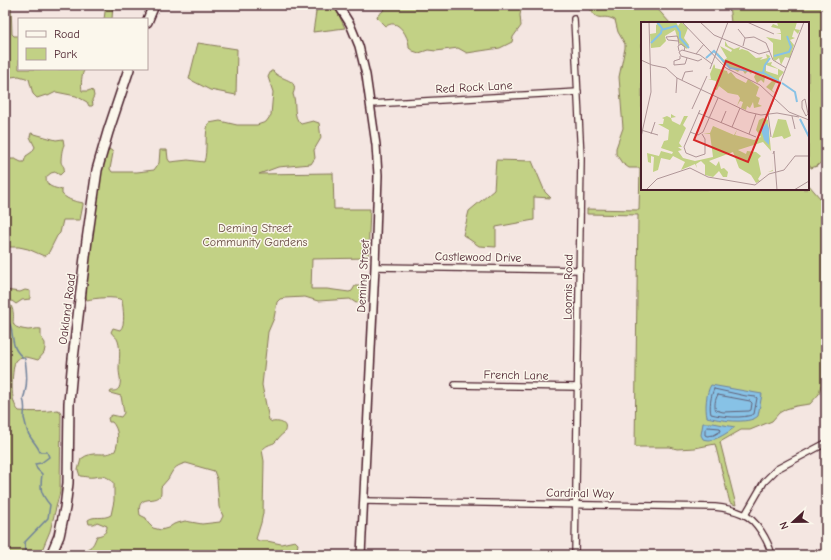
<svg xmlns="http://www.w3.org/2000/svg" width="831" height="560" viewBox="0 0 831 560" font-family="'Comic Neue',sans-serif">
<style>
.green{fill:#c2d185;stroke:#867858;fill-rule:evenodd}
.water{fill:#87c2e6;stroke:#6f819b}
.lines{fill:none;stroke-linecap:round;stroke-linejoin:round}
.shore{stroke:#626076;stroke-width:1}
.stream{stroke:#6f819b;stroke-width:1.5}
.minor-casing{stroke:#4a1f2b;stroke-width:8}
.tertiary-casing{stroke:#4a1f2b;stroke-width:10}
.primary-casing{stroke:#4a1f2b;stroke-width:12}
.minor{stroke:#fbf7ec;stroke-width:5.5}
.tertiary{stroke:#fbf7ec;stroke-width:7}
.primary{stroke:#fbf7ec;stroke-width:9}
.labels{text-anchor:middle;stroke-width:3;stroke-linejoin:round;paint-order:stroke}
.street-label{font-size:12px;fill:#4a1f2b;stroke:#fbf7ec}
.park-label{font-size:12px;fill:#684c42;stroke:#fbf7ec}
.inset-river{fill:none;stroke:#87c2e6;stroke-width:2}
.inset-road{fill:none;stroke:#b09698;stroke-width:1}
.view{fill:#d62828;fill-opacity:0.15;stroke:#d62828;stroke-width:2}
.inset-edge{fill:none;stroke:#4a1f2b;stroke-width:2}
</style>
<rect width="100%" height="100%" fill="#f4e6e1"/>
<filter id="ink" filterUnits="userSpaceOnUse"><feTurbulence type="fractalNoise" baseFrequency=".025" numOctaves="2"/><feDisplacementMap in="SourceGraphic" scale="8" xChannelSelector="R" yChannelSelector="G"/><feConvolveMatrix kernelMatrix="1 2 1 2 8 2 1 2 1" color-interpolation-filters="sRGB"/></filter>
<g filter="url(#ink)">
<g class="green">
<path d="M 5,5 L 11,5 L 12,34 L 14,36 L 19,36 L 19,69 L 85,69 C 81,74 81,85 82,91 L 88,91 L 90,90 L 93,91 L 94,96 L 92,100 L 93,105 L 92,106 L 89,106 L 87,102 L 76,96 L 56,92 L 48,96 L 46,95 L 37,98 L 33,94 L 29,79 L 19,76 L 11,77 L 5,88 Z"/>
<path d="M 106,5 L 113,5 L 112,19 L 104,19 Z"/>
<path d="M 317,5 L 334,5 L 345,28 L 313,32 Z"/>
<path d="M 385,5 L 522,5 L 520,15 L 521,26 L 513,37 L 512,42 L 500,48 L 467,53 L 458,48 L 436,51 L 428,50 L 419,53 L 413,51 L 409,48 C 410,41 402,25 394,24 C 391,23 387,26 385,26 L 378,19 L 377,16 L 383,11 Z"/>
<path d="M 586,5 L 654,5 L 670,23 L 642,23 L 642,189 L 808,189 L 808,184 L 826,205 L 826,382 L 821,385 L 819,394 L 810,404 L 796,406 L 786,409 L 779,413 L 772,421 L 750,430 L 741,430 L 720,442 L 736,505 L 730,503 L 715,444 L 695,448 L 677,449 L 670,447 L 635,447 L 638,215 L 587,214 L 587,209 L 639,210 L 640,168 L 629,168 L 622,163 L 616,154 L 616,148 L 623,128 L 619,77 L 625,48 L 625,44 L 618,32 L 615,20 C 599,12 601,26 586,5 Z"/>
<path d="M 729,5 L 826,5 L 826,158 L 817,166 L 811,168 L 808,163 L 808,23 L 731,23 Z"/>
<path d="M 198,43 L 237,49 L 236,95 L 210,90 L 189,79 Z"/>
<path d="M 271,71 L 273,71 C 280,81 300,78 293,94 C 297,104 292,117 301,124 L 313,121 L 319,123 L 321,138 L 314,150 L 315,158 L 311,164 L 278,167 L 259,174 L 333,173 L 334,209 L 370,209 L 368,258 L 312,259 L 311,289 L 327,289 L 349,292 L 352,291 L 355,286 L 362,286 L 364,301 L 356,303 L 350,299 L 318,301 L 305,297 L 285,298 L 280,299 L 277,302 L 274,318 L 268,332 L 262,385 L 269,420 L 272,422 C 280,421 289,423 284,433 C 280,435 278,440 274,443 C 269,445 267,445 262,450 L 264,461 L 263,513 L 261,523 L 256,539 L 259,541 L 267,541 L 281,544 L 295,541 L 298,544 L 296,555 L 105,555 L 102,551 L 95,551 L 89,554 L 87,549 C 94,546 94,542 97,536 C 103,535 107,533 107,526 L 97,522 L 94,524 L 89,524 L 88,520 C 94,515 103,520 111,515 L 114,501 L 114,484 C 109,476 102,475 94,477 C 89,478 84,476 80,476 L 78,470 L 81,459 C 94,449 103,458 115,451 C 119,442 119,429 112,422 L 109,422 L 108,418 L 112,415 L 121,417 L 124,413 L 121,396 L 110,393 L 111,391 C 114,391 117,391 119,388 C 122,381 119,376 119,369 C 119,359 121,351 118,341 C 117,337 113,336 111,332 L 113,328 L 120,330 C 126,325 123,308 122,300 C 115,296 95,298 87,300 L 85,294 L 98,172 L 107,150 L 109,149 L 112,151 L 113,153 L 110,169 L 112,172 L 137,172 L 154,170 L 159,163 L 160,150 L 167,150 L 168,159 L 170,162 L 188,160 L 204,162 C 208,152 204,129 209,123 L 220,121 L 237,125 L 257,125 L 266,122 L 271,115 L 273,92 L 268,77 ZM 186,463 L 214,471 L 217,479 L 219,507 L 223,516 L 220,522 L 202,524 L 185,521 L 174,524 L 168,528 L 161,530 L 153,528 L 148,523 L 146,518 L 140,515 C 135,491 159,506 161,493 C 161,491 161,489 161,487 C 163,484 166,482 168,479 C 173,470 174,466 186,463 Z"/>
<path d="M 31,133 L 56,140 L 63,139 L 64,145 C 62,148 61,157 61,162 C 62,166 65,166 64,171 L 60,175 L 55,172 L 51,173 L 46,177 C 46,188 54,187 62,190 L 62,194 C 69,201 75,201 83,203 L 83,205 L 80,220 L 63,220 L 60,233 L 57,236 L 48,254 L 44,256 L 28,249 L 19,247 L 5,247 L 5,159 L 15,159 L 21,162 L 24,162 L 26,156 L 32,152 L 35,147 L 30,137 Z"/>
<path d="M 496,160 L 532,161 L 545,192 L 551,198 L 534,197 L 534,220 L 496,227 L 496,247 L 479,246 L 463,235 L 469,211 L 494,190 Z"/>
<path d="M 5,290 L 20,292 L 25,290 L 30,291 L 30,299 L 22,300 L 16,304 L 12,301 L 9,302 C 10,304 11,306 12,308 C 17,321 5,327 28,330 C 32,330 36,328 41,329 L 41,337 L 45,343 L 45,348 L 44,353 L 38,360 C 30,358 21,354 15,361 C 12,373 9,402 19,411 C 32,412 44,412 57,410 L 60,411 L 61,415 L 60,492 L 50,531 L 40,555 L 5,555 Z"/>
</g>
<g class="water">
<path d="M 711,385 L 762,394 L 758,416 C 749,425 718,420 707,417 C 705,408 706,393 711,385 Z"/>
<path d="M 703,423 L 713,423 L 735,427 C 727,433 714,443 703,439 L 701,435 Z"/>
</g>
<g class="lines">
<g class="shore">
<path d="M 714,389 L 746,396 L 756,397 L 757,398 L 754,414 C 744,419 722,417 711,414 C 709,407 711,395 714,389 Z"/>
<path d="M 718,395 L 750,401 L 752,403 L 751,410 L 749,411 L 723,412 L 716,410 C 714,407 715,398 718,395 Z"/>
<path d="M 708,427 L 720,428 L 721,431 L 714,435 L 707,436 L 705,435 L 705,430 Z"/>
</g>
<path class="stream" d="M 5,316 C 18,332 6,346 25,359 C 27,373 28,386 23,399 C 26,406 24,410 24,418 C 25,421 26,426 27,430 C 29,438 37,444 40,452 L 47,452 L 49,457 L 41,463 L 35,464 L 37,469 L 42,474 C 40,489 40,493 50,505 L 48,518 L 24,543 L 26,550 L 25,555"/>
<defs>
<g id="minor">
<path d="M 574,19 L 581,158 L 575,555"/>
<path d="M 371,104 L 578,92"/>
<path d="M 375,267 L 580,270"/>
<path d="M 455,385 L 578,387"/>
<path d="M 364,501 L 715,507 C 725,508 734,510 743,514 C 757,520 768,541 772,555"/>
<path d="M 745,515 L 764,482 L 777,469 L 826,443"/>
</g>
<path id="tertiary" d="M 338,5 L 350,24 L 359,46 L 366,75 L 376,145 L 378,175 L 375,267 L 361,555"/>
<g id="primary">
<path d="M 147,22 L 154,5"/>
<path d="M 51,555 L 59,536 L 65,508 L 68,483 L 69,403 L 73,359 L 87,240 L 97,170 L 108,132 L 129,69"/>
</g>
</defs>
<use href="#minor" class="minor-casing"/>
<use href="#tertiary" class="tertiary-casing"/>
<use href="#primary" class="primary-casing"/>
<use href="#minor" class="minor"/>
<use href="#tertiary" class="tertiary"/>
<use href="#primary" class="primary"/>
</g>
</g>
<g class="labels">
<g class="street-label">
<text transform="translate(474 87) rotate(-3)" y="4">Red Rock Lane</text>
<text transform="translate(478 257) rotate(1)" y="4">Castlewood Drive</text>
<text transform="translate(363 276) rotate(-87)" y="4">Deming Street</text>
<text transform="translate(568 287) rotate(-89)" y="4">Loomis Road</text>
<text transform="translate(67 309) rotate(-83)" y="4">Oakland Road</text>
<text transform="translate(516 375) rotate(1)" y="4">French Lane</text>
<text transform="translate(580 493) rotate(1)" y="4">Cardinal Way</text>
</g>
<g class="park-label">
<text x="255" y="232">Deming Street<tspan x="255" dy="14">Community Gardens</tspan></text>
</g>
</g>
<g transform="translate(641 22)">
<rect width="168" height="168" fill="#f4e6e1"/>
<path d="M 20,0 L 35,0 L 37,4 L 40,0 L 47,6 L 43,16 L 48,23 L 46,27 L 38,21 L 34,8 L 24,14 L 25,19 L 19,25 L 10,26 L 9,12 L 15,11 L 15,3 ZM 136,0 L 156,0 L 154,7 L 159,8 L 157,12 L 153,8 L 151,15 L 154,16 L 149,18 L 153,23 L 149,36 L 144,35 L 140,43 L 138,36 L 134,39 L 132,37 L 132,21 L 125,15 L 140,18 L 140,12 L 135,12 L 140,11 L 139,7 L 130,5 L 132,2 L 137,4 ZM 84,19 L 87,24 L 93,27 L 99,25 L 98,28 L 101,27 L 107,29 L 115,36 L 122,35 L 119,38 L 126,36 L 125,32 L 129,34 L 126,41 L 131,40 L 130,43 L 143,50 L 138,56 L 138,61 L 135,60 L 131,68 L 135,72 L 125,65 L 131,59 L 129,57 L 124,55 L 123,61 L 120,58 L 116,61 L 113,55 L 115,51 L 111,50 L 110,52 L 107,49 L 104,52 L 100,46 L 97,50 L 82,41 L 76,30 L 83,38 L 86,36 L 79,24 L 90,30 L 91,28 L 84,24 ZM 125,43 L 137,47 L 137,53 L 125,49 ZM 73,42 L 74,44 L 74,46 L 86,49 L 87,52 L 90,50 L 95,56 L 105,61 L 107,57 L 118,65 L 115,74 L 119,76 L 117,82 L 121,84 L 113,86 L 112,80 L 109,86 L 106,84 L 105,88 L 100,86 L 102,80 L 99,79 L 96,84 L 99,76 L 97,73 L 87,71 L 78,64 L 76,68 L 72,67 L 76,65 L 75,59 L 67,57 L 70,57 L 69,52 ZM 30,92 L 35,95 L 30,96 L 31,99 L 39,103 L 43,94 L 47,94 L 42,103 L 45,106 L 38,121 L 41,125 L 37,125 L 41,128 L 37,129 L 42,136 L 54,139 L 72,135 L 69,112 L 62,111 L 69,111 L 72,104 L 93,113 L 96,108 L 94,113 L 113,118 L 120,115 L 115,108 L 118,98 L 122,96 L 127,98 L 132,149 L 127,150 L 132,148 L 130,129 L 122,120 L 97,128 L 105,132 L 106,129 L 115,130 L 120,134 L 117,137 L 120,152 L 117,157 L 119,159 L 115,161 L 110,153 L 98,146 L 92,130 L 68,139 L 75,144 L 78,139 L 80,147 L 83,146 L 87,150 L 86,155 L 82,155 L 78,149 L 72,155 L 64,153 L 64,143 L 60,139 L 55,142 L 56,146 L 54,142 L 40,148 L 44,140 L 32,134 L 29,138 L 20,136 L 17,148 L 12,150 L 13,135 L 10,134 L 10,141 L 7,140 L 6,131 L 18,134 L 20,129 L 31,132 L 32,130 L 20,126 L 23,119 L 27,118 L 28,108 L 17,102 L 22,102 L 23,97 L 21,96 L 26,94 L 30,96 ZM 137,97 L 145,98 L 150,114 L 143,117 L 141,114 L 131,116 Z" fill="#c2d185" fill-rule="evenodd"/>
<path d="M 126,101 L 128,107 L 128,123 L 123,118 L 120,107 Z" fill="#87c2e6"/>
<path class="inset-river" d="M 20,8 L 35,4 L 39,10 L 39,16 L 48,26M 10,21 L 20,11 L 21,6 L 16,0M 133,34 L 148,30 L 150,25 L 146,14M 65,36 L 73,29 L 89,46 L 122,51 L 124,43 L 129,36M 123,51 L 139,60M 141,61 L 154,70 L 156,80M 159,97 L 168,115"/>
<path class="inset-road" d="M 41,0 L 85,46 L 119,63 L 148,90 L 168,98M 59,0 L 73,13 L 118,32 L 129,29M 106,0 L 133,12M 97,7 L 104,16 L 102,24M 104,16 L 113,15 L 125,21 L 132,38 L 145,46M 37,19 L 27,18 L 25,15 L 36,14 L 37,16 L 38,23M 38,29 L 37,24 L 40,22 L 44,25 L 43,29M 55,32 L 63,22M 39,34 L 39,37 L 33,39 L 33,43 L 44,42 L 46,36M 61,37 L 57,39 L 40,34 L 38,30 L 41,28 L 59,33 L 71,42M 0,38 L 11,43M 11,43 L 25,46 L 36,56 L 107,90 L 120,93 L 136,91 L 158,95M 69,47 L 87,0M 41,58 L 44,50 L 52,49M 35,71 L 36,56M 164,77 L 167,92 L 165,94 L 161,86 L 161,79 ZM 51,87 L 66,54M 59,88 L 43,125 L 45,131 L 55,135 L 64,132 L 64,117 L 61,112M 57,91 L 115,115M 151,94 L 154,107M 80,101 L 85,89M 91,105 L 99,86M 0,108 L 17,113M 49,110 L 57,113 L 62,110 L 77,76M 10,112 L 14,100M 108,112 L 115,92M 0,115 L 10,70 L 8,0M 130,115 L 127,92 L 163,0M 132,132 L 133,129 L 136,168M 5,168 L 16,157 L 49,146 L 67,155 L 114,163 L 128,152 L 143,148 L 154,134 L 168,134M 153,168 L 168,159"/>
<path class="view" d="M 85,39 L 139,61 L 107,140 L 53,118 Z"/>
<rect width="168" height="168" class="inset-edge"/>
</g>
<rect width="831" height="560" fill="none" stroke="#fbf7ec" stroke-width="20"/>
<rect x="10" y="10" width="811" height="540" fill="none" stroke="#4a1f2b" stroke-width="1.5" filter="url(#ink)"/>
<rect x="18" y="18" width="130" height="52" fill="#fbf7ec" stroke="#b4a19f"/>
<rect x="26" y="31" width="20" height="6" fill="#fbf7ec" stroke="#b4a19f"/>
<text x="54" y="38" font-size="12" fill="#4a1f2b">Road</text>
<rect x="26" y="48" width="20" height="12" fill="#c2d185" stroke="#b4a19f"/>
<text x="54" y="58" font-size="12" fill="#4a1f2b">Park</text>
<g transform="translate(793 522) rotate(248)" stroke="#fbf7ec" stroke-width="3" paint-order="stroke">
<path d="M0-3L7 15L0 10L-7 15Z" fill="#4a1f2b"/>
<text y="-6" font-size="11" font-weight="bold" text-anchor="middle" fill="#4a1f2b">N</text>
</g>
</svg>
